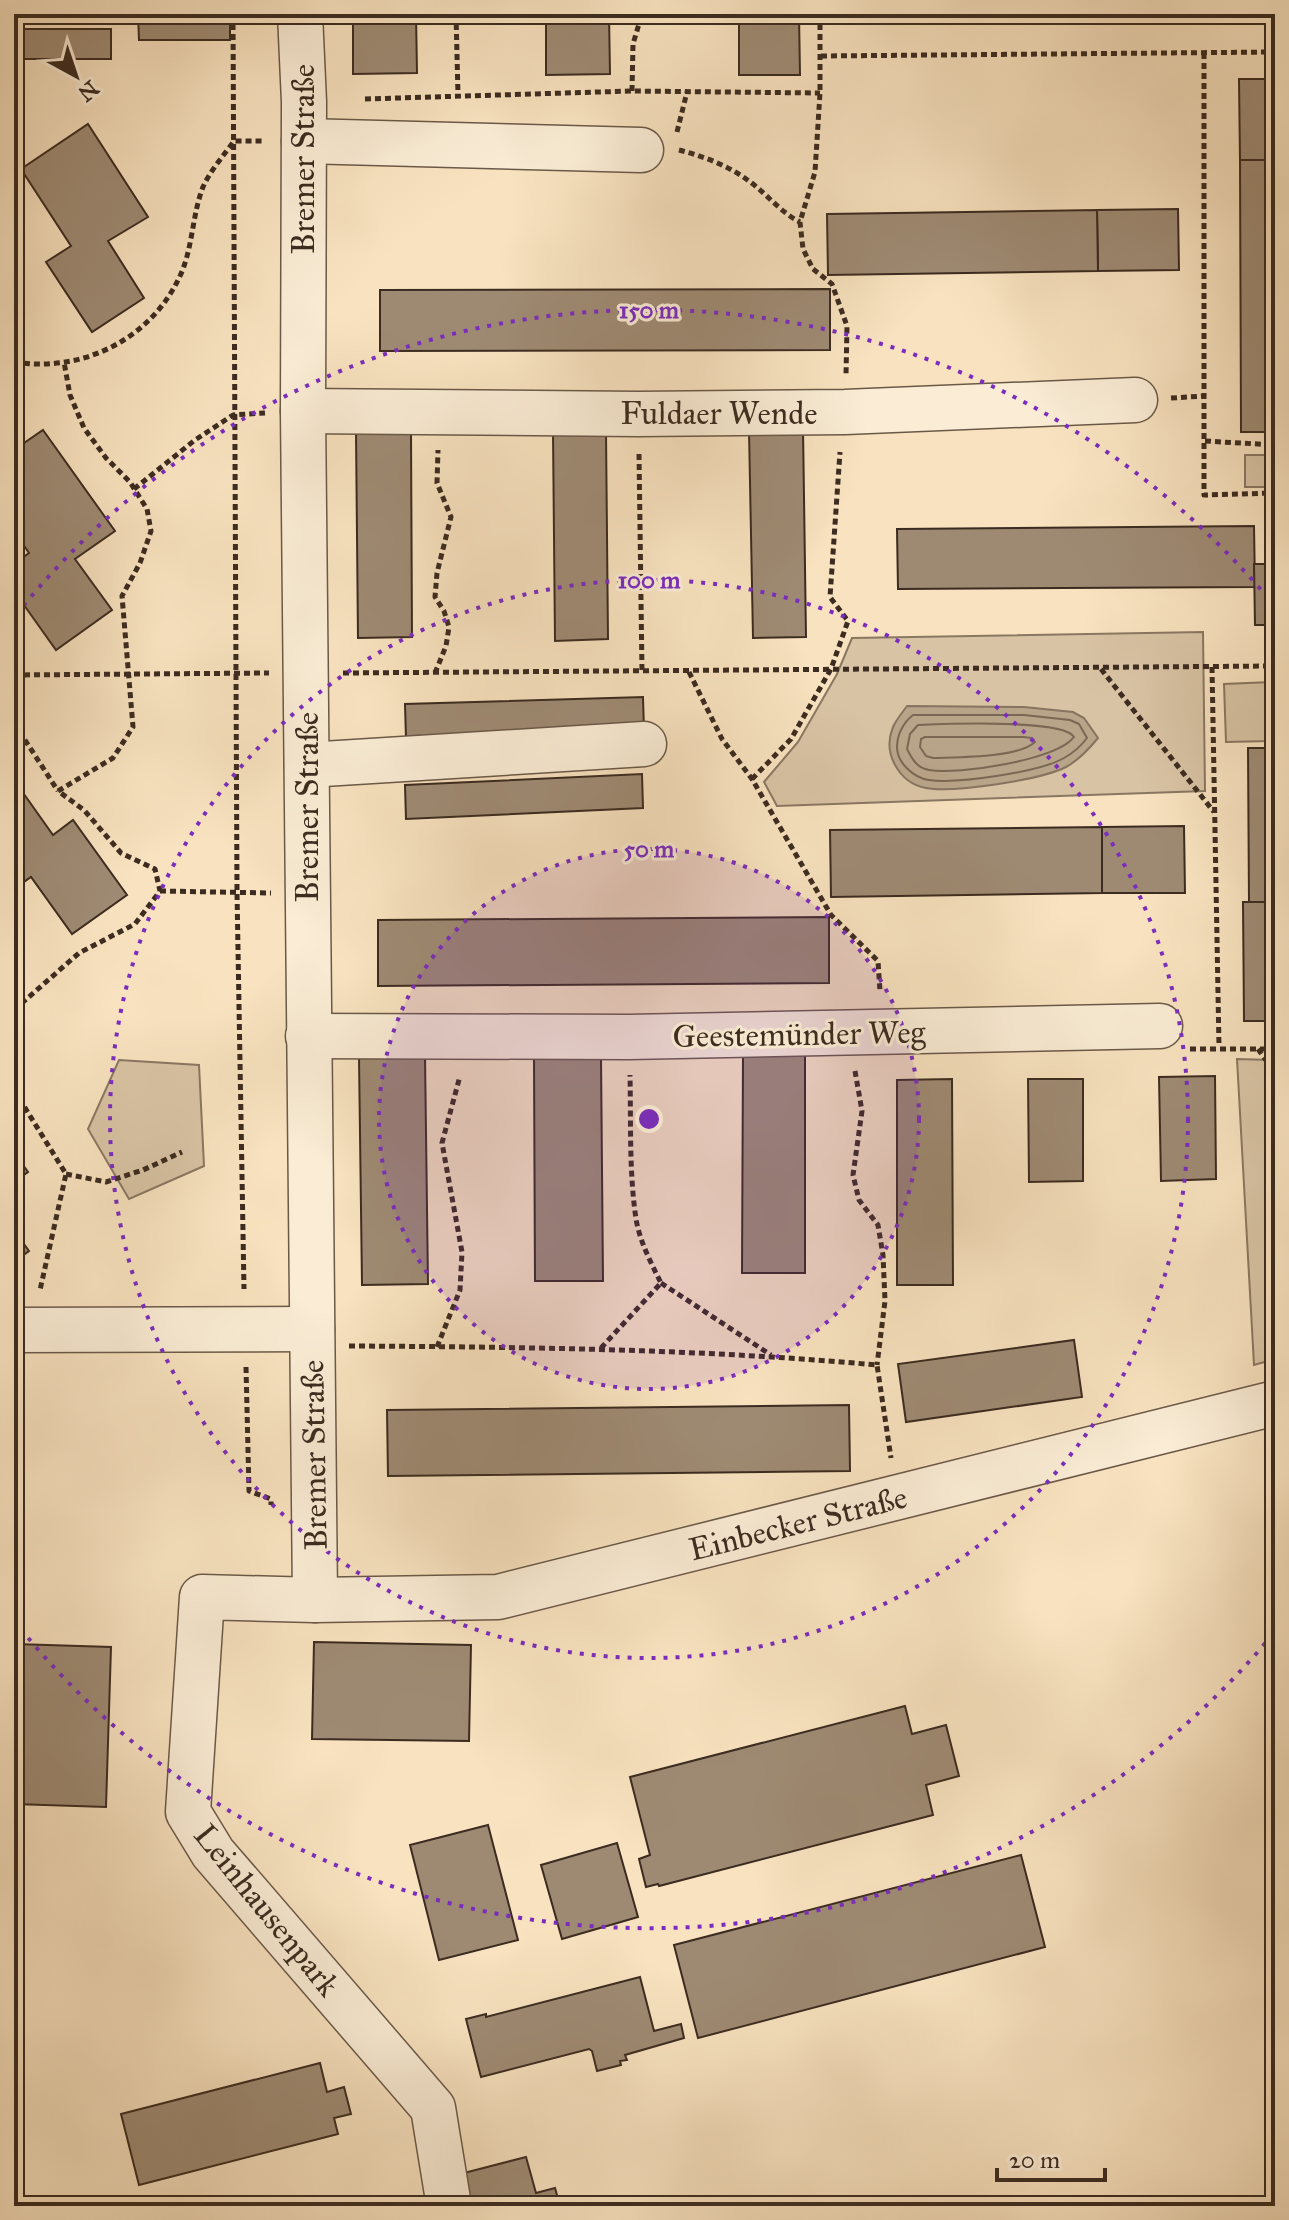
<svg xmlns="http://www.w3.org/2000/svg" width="1289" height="2220" viewBox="0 0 1289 2220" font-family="'IM FELL Great Primer',serif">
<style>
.green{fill:#d8c3a4;stroke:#8a7762;stroke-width:2}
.water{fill:#b8a489;stroke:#86745f;stroke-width:2}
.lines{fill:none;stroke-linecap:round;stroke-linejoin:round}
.shore{stroke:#7a6854;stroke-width:2}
.building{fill:#9e8a73;stroke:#3c2b20;stroke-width:2}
.minor-casing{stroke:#6b5948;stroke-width:47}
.path{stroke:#3c2b20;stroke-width:5;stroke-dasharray:6 4;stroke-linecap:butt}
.minor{stroke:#faecd5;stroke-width:44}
.ring{fill:none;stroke:#7b2cbf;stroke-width:4;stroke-dasharray:4 8}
.labels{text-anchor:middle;stroke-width:6;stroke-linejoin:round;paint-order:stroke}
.street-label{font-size:32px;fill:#3c2b20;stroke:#faecd5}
.centre{fill:#7b2cbf;stroke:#faecd5;stroke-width:4}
.ring-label{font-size:24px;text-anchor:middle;font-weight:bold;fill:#7b2cbf;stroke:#faecd5;stroke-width:6;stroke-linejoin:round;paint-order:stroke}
</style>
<rect width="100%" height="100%" fill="#f8e2bf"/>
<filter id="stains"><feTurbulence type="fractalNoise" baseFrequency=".0025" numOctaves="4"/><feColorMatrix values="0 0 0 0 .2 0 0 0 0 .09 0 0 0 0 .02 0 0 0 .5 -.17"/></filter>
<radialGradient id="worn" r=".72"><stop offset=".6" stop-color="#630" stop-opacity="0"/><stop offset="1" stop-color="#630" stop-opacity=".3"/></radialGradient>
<g class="green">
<rect x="1245" y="455" width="30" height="32"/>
<path d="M 1203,632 L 1205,791 L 777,806 L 764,782 L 798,742 L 837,674 L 852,638 Z"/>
<path d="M 1275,682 L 1275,741 L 1226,742 L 1224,684 Z"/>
<path d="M 1237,1059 L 1275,1060 L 1275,1359 L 1254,1365 Z"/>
<path d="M 119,1060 L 199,1065 L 204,1166 L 129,1199 L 88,1129 Z"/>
</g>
<path class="water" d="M 907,706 L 1024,707 L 1073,712 L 1084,718 L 1098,738 C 1089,749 1079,760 1066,767 C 1040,780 954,793 926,788 C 899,783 882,753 893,727 C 896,720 902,713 907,706 Z"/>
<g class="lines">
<g class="shore">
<path d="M 913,715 L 1024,715 L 1070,720 L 1079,724 L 1087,738 C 1081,746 1073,753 1064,758 C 1040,772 957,784 929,780 C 914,778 897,763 897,747 C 897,734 904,722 913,715 Z"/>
<path d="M 918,725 C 943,724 1064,719 1074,737 C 1057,760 958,775 929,770 C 917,768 912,759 907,749 L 910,734 Z"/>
<path d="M 925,737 L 1023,737 L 1032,738 L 1035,742 C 1018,758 957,757 933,758 L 926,756 L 920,747 L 921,739 Z"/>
</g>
</g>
<g class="building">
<path d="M 138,14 L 230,14 L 230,40 L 139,40 Z"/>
<path d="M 353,14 L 416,14 L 417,73 L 353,74 Z"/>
<path d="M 546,14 L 609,14 L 610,74 L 546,75 Z"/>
<path d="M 739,14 L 799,14 L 800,75 L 739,75 Z"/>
<rect x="14" y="29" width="97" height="30"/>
<path d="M 1239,79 L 1275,79 L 1275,160 L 1240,160 Z"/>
<path d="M 88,124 L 148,217 L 108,241 L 144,298 L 92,332 L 46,262 L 71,246 L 21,169 Z"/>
<path d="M 1240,160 L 1275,160 L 1275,432 L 1241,432 Z"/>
<path d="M 1178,209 L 1179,270 L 1098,271 L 1097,210 Z"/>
<path d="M 1097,210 L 1098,271 L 828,275 L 827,214 Z"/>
<path d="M 830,289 L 830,350 L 380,351 L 380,290 Z"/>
<path d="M 803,428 L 806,637 L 753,638 L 749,430 Z"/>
<path d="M 43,430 L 115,531 L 75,559 L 112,610 L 56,650 L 14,591 L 14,564 L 29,553 L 14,531 L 14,450 Z"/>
<path d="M 606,431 L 608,639 L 555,641 L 553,432 Z"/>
<path d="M 356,432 L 411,432 L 412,637 L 358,638 Z"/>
<path d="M 1254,526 L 1255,587 L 898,589 L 897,529 Z"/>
<path d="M 1254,564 L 1275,564 L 1275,625 L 1255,625 Z"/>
<path d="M 643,697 L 644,731 L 406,738 L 405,704 Z"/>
<path d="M 1248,748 L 1275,748 L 1275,902 L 1249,902 Z"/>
<path d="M 642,774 L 643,808 L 406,819 L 405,785 Z"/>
<path d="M 14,780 L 53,835 L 73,820 L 127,895 L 72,934 L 31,877 L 14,889 Z"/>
<path d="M 1184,826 L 1185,893 L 1102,893 L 1102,827 Z"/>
<path d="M 1102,827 L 1102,893 L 831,897 L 830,830 Z"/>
<path d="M 1243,902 L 1275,902 L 1275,1021 L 1244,1021 Z"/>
<path d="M 829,917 L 829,983 L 378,986 L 378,920 Z"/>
<path d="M 743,1054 L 805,1054 L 805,1273 L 742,1273 Z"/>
<path d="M 425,1056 L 428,1284 L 362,1285 L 359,1057 Z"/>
<path d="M 601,1057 L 603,1281 L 535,1281 L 534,1058 Z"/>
<path d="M 1215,1076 L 1216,1179 L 1161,1181 L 1159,1077 Z"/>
<path d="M 952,1079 L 953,1285 L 897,1285 L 897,1080 Z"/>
<path d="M 1028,1079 L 1083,1079 L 1083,1181 L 1029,1182 Z"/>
<path d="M 14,1152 L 28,1172 L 14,1182 Z"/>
<path d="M 14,1230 L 29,1251 L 14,1262 Z"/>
<path d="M 1074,1340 L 1082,1397 L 906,1422 L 898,1364 Z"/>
<path d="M 849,1405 L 850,1471 L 388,1476 L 387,1410 Z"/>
<path d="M 314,1642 L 471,1645 L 469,1741 L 312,1739 Z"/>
<path d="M 15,1644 L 111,1647 L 106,1807 L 14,1804 Z"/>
<path d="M 905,1706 L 912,1734 L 946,1725 L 959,1776 L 926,1785 L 933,1815 L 659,1886 L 658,1884 L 646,1887 L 639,1859 L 650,1855 L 630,1777 Z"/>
<path d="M 488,1825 L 518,1940 L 439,1960 L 410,1845 Z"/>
<path d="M 617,1843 L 638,1917 L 562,1939 L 541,1865 Z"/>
<path d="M 1021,1855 L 1045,1947 L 698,2038 L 674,1945 Z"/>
<path d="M 640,1977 L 654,2031 L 681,2024 L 684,2038 L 625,2055 L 627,2060 L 620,2061 L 621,2065 L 597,2071 L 592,2051 L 589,2049 L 481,2077 L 466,2019 L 486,2014 L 486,2017 Z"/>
<path d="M 320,2063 L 327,2092 L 344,2087 L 351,2114 L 334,2118 L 338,2134 L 139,2185 L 121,2114 Z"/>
<path d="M 526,2157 L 536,2193 L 555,2188 L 560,2206 L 472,2206 L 464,2173 Z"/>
</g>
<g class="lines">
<defs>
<g id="minor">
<path d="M 300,14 L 304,102 L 303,411 L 315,1600"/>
<path d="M 304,141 L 641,150"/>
<path d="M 303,411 L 638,414 L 845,412 L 1135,400"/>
<path d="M 307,765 L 644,744"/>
<path d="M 308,1036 L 629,1037 L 1160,1026"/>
<path d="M 14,1330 L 312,1329"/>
<path d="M 449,2206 L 433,2108 L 213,1853 L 188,1812 L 202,1597 L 315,1600 L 498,1597 L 1275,1403"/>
</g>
</defs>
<use href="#minor" class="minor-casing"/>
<g class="path">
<path d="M 233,14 L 237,892 L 244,1289"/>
<path d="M 456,14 L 458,95"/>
<path d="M 820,14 L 820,93 L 815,172 L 800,222 L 803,249 L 813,269 L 832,284 L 847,326 L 846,375"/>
<path d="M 1204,53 L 1204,396"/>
<path d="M 821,56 L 1275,52"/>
<path d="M 632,91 L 633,44 L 642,14"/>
<path d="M 365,99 L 632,91 L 820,93"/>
<path d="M 677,132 L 687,92"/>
<path d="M 679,150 C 703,156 729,166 749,181 C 767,194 780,212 800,222"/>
<path d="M 14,362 C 83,373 151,339 180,276 C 193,248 192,215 203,187 C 210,171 224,155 234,141 L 264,141"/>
<path d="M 1171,398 L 1204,396 L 1204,495 L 1275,493"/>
<path d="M 1205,441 L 1275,445"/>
<path d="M 639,454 L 642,672"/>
<path d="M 134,489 L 195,440 L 233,415 L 265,413"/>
<path d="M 1212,667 L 1219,1047"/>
<path d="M 1101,669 L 1214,812"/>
<path d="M 689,672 L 722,739 L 752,779 L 831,915 L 878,961 L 880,992"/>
<path d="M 343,673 L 1275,666"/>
<path d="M 435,673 L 446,646 L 449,627 L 444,611 L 435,597 L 437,573 L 451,517 L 437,483 L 438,450"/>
<path d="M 14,675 L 269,673"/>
<path d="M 14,723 L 58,791"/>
<path d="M 752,779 L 791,739 L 831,669 L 848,621 L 830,597 L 840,452"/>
<path d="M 160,891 L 271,893"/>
<path d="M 14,1010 L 79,953 L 135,924 L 160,891 L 155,869 L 121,853 L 84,810 L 58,791 L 113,758 L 133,727 L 122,596 L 140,563 L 151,531 L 147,509 L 130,482 L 106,458 L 84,428 L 70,395 L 64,362"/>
<path d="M 1190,1049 L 1275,1049"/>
<path d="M 1258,1049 L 1275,1073"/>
<path d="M 855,1071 L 862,1111 L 853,1175 L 859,1200 L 878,1225 L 883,1255 L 885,1301 L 877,1365"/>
<path d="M 14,1090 L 66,1174 L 40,1290"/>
<path d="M 66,1174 L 106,1182 L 143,1170 L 182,1152"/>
<path d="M 661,1283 L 771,1355"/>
<path d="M 349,1346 C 526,1347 701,1349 877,1365 L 891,1458"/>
<path d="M 437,1347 L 460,1290 L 462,1252 L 442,1143 L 460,1076"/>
<path d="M 601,1348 L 661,1283 C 651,1263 640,1242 636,1219 C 629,1172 631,1123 630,1075"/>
<path d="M 246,1367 L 249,1491 L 271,1499 L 271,1505"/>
</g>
<use href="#minor" class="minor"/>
</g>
<circle cx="649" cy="1119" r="270" fill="#7b2cbf" fill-opacity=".12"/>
<g class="ring">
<circle cx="649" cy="1119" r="270"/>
<circle cx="649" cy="1119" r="539"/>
<path d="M1273 1634A809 809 0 0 1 16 1623M16 615A809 809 0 0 1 1273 604"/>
</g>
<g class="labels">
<g class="street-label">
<text transform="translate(303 159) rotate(-90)" y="11">Bremer Straße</text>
<text x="719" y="424">Fuldaer Wende</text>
<text transform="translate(307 807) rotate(-90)" y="11">Bremer Straße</text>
<text transform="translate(799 1034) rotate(-1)" y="11">Geestemünder Weg</text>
<text transform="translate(314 1455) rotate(-91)" y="11">Bremer Straße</text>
<text transform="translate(798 1523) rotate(-14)" y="11">Einbecker Straße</text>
<text transform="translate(267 1910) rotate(51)" y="11">Leinhausenpark</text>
</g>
</g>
<circle cx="649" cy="1119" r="12" class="centre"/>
<g class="ring-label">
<text x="649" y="318">150 m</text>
<text x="649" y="588">100 m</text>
<text x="649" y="857">50 m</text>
</g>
<rect width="1289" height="2220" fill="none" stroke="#f8e2bf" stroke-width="48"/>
<rect x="16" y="16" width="1257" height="2188" fill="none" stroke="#3c2b20" stroke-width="4"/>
<rect x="24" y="24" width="1241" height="2172" fill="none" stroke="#3c2b20" stroke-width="2"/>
<g transform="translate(76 76) rotate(140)" stroke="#faecd5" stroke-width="6" paint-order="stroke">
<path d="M0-6L14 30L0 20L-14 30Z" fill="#3c2b20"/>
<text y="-12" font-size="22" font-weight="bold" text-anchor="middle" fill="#3c2b20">N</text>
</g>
<path d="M997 2168v12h108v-12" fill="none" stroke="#3c2b20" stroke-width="4"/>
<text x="1009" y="2168" font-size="24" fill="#3c2b20" stroke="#faecd5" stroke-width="6" paint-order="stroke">20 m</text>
<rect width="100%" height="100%" filter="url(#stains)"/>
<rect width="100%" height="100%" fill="url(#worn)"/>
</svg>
